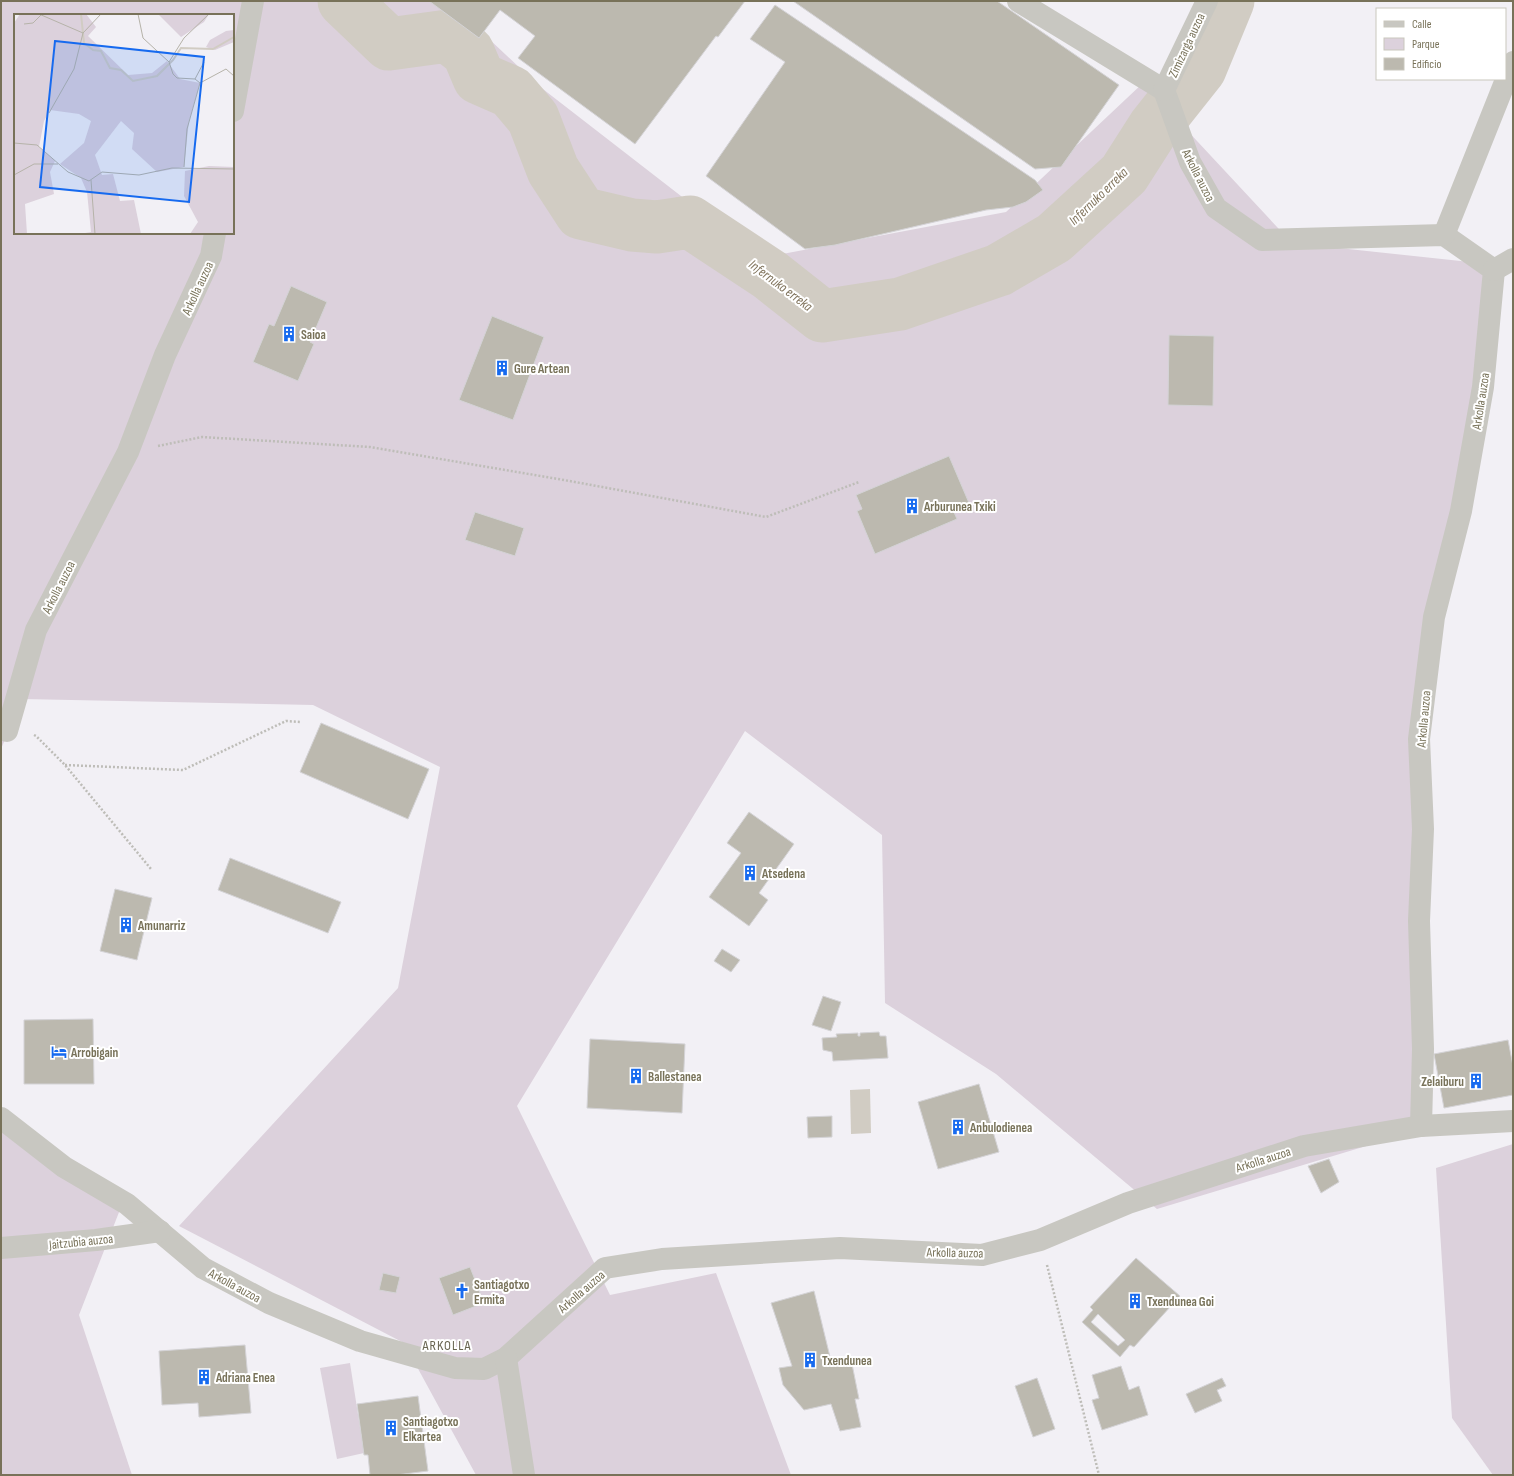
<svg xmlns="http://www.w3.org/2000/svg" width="1514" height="1476" viewBox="0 0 1514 1476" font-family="'Sofia Sans Condensed',sans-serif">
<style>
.green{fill:#dcd1dc;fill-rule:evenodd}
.water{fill:#d1ccc3}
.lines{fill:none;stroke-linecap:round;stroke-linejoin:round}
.river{stroke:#d1ccc3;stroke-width:53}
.building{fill:#bcb9af;stroke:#d4d3d6;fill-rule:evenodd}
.path{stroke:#bebdb8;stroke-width:2.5;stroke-dasharray:2 2;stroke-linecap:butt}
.minor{stroke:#c8c7c1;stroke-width:22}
.labels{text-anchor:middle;stroke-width:4;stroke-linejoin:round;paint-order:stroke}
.street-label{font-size:13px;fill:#787259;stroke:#fff}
.poi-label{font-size:13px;font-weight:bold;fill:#787259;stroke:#fff;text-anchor:start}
.water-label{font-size:14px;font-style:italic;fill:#81745d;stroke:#fff}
.neighbourhood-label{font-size:14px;letter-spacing:1px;fill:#686450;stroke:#fff}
.inset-river{fill:none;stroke:#d1ccc3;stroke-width:2}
.inset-road{fill:none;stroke:#b6b3a9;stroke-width:1}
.view{fill:#166aef;fill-opacity:0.15;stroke:#166aef;stroke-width:2}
.inset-edge{fill:none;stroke:#787259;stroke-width:2}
</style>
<rect width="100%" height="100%" fill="#f2f0f5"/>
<g class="green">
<path d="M 1,1 L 437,1 L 488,38 L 539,86 L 761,258 L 1006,212 L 1143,83 L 1292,243 L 1498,265 L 1428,659 L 1426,1128 L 1157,1209 L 996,1074 L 885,1003 L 882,835 L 745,731 L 517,1106 L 610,1295 L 716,1273 L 791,1475 L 476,1475 L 404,1343 L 179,1226 L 398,988 L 440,767 L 313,705 L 22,699 L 1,749 ZM 15,15 L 233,15 L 233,233 L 15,233 Z"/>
<path d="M 1,1119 L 121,1207 L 79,1315 L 132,1475 L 1,1475 Z"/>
<path d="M 1513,1144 L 1513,1475 L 1493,1475 L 1452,1418 L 1436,1168 Z"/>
<path d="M 350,1363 L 364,1453 L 337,1459 L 320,1368 Z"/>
</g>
<path class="water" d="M 870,1089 L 871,1133 L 851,1134 L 850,1090 Z"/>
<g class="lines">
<path class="river" d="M 344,1 L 389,44 L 448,36 L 468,52 L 479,78 L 511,92 L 533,118 L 553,170 L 581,213 L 632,225 L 657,227 L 690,222 L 770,275 L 822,316 L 900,304 L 999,270 L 1054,238 L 1124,174 L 1154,127 L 1200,69 L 1228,1"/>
</g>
<g class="building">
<path d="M 429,1 L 745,1 L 718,37 L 716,36 L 635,144 L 518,58 L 535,36 L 500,10 L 479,38 Z"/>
<path d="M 793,1 L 997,1 L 1119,85 L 1061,167 L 1035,169 Z"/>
<path d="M 775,5 L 1035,180 L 1043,190 L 1026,202 L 1013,207 L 986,210 L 835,245 L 805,249 L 706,176 L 785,62 L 750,39 Z"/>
<path d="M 291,286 L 327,302 L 310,342 L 314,344 L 298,381 L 253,362 L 269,324 L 274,326 Z"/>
<path d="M 492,316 L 544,337 L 513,420 L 459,400 Z"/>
<path d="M 1169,335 L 1214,336 L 1213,406 L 1168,405 Z"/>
<path d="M 949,456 L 969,503 L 953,510 L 957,519 L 875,554 L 857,511 L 862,509 L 856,495 Z"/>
<path d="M 475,512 L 524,528 L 515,556 L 465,540 Z"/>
<path d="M 321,723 L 429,769 L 408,819 L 300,772 Z"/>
<path d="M 749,812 L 794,844 L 759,893 L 768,900 L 749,926 L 709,897 L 741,853 L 727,843 Z"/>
<path d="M 230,858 L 341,902 L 328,933 L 218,890 Z"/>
<path d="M 115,889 L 152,898 L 137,960 L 100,951 Z"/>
<path d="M 722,949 L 740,960 L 731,972 L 714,961 Z"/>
<path d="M 823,996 L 841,1002 L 831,1031 L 812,1025 Z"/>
<path d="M 93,1019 L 94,1084 L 24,1084 L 24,1020 Z"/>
<path d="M 879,1032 L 880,1036 L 886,1036 L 888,1058 L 833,1061 L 832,1052 L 823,1050 L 822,1038 L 837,1037 L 836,1034 L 858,1033 L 858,1036 L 860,1036 L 860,1033 Z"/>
<path d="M 590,1039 L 685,1044 L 682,1113 L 587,1108 Z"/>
<path d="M 1508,1040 L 1513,1066 L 1513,1095 L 1444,1108 L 1434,1054 Z"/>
<path d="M 979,1084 L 999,1152 L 938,1169 L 918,1102 Z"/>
<path d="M 832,1116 L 832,1137 L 808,1138 L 807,1117 Z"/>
<path d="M 1329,1159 L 1339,1182 L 1321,1193 L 1308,1166 Z"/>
<path d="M 1136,1258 L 1180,1296 L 1134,1347 L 1130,1345 L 1120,1357 L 1082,1322 L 1093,1310 L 1090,1307 ZM 1098,1314 L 1125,1340 L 1118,1346 L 1091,1322 Z"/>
<path d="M 470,1267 L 484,1303 L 453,1315 L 439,1278 Z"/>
<path d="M 383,1273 L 400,1277 L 396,1293 L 379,1290 Z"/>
<path d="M 814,1291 L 831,1361 L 851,1359 L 859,1399 L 855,1399 L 861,1427 L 840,1431 L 831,1404 L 804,1410 L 783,1385 L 779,1368 L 792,1366 L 771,1303 Z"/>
<path d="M 245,1345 L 251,1413 L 199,1417 L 198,1403 L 162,1405 L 159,1351 Z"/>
<path d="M 1121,1366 L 1129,1390 L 1139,1386 L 1148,1415 L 1102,1430 L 1092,1400 L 1099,1398 L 1092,1375 Z"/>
<path d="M 1037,1378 L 1055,1429 L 1033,1437 L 1015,1386 Z"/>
<path d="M 1222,1378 L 1226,1386 L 1217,1390 L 1222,1401 L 1195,1413 L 1186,1394 Z"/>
<path d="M 418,1396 L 428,1471 L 396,1475 L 370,1475 L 368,1455 L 364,1455 L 357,1404 Z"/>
</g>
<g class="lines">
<g class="path">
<path d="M 158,446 L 202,437 L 370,447 L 564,480 L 766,517 L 859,482"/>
<path d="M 34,735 L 36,736 L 65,765 L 151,869"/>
<path d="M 65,765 L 183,770 L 286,721 L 301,722"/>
<path d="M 1047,1265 L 1099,1475"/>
</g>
<g class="minor">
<path d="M 1018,1 L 1164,90 L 1190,162 L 1216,208 L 1262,240 L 1444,235 L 1494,270 L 1483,387 L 1461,511 L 1434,617 L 1419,739 L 1423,829 L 1419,921 L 1423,1049 L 1421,1126"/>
<path d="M 1164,90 L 1207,1"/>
<path d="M 233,111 L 253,1"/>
<path d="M 1444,235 L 1513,62"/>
<path d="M 1494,270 L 1513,259"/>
<path d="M 7,731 L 36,630 L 128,452 L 165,355 L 211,256 L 215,233"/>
<path d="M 1,1118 L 64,1167 L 127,1204 L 203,1268 L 269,1303 L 360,1341 L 455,1368 L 484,1369 L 506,1358 L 605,1268 L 662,1259 L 840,1248 L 982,1255 L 1040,1240 L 1128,1203 L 1304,1146 L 1421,1126 L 1513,1121"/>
<path d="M 1,1248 L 96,1240 L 160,1231"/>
<path d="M 506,1358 L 524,1475"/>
</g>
</g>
<defs>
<symbol id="building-bare" viewBox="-9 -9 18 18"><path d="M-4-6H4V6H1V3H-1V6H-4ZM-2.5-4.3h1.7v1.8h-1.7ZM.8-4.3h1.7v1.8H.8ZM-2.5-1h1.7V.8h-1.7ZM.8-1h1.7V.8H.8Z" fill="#166aef" stroke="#fff" stroke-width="2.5" paint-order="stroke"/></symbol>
<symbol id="hotel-bare" viewBox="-9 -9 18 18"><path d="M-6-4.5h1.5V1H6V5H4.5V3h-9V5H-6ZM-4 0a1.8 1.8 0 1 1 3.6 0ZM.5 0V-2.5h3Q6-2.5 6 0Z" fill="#166aef" stroke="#fff" stroke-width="2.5" paint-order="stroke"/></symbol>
<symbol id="church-bare" viewBox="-9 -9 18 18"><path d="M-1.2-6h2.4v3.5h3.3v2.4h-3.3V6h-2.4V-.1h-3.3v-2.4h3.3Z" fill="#166aef" stroke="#fff" stroke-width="2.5" paint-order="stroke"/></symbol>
</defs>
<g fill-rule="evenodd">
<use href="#building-bare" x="278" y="323" width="22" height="22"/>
<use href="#building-bare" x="491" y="357" width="22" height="22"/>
<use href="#building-bare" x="901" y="495" width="22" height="22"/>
<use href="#building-bare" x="739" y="862" width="22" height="22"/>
<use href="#building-bare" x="115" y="914" width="22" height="22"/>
<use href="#hotel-bare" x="48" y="1041" width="22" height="22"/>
<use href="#building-bare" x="625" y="1065" width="22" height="22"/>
<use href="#building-bare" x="1465" y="1070" width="22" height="22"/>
<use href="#building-bare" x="947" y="1116" width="22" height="22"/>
<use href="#church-bare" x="451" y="1280" width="22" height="22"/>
<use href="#building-bare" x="1124" y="1290" width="22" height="22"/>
<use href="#building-bare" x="799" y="1349" width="22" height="22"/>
<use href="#building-bare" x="193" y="1366" width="22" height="22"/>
<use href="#building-bare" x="380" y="1417" width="22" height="22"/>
</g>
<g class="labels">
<g class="street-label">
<text transform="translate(1186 45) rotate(-65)" y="5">Zimizarga auzoa</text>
<text transform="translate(1199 175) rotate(63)" y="5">Arkolla auzoa</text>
<text transform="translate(197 288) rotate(-65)" y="5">Arkolla auzoa</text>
<text transform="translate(1480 401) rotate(-81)" y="5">Arkolla auzoa</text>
<text transform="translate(58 587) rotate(-63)" y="5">Arkolla auzoa</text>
<text transform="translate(1423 719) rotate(-85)" y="5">Arkolla auzoa</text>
<text transform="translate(1263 1159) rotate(-18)" y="5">Arkolla auzoa</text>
<text transform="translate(81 1241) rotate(-6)" y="5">Jaitzubia auzoa</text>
<text transform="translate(955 1252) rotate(1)" y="5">Arkolla auzoa</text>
<text transform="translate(235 1285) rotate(28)" y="5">Arkolla auzoa</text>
<text transform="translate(581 1291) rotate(-41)" y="5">Arkolla auzoa</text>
</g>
<g class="poi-label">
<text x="301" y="339">Saioa</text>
<text x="514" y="373">Gure Artean</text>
<text x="924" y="511">Arburunea Txiki</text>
<text x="762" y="878">Atsedena</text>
<text x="138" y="930">Amunarriz</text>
<text x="71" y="1057">Arrobigain</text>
<text x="648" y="1081">Ballestanea</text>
<text x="1464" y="1086" text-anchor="end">Zelaiburu</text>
<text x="970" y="1132">Anbulodienea</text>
<text x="474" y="1289">Santiagotxo<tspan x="474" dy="15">Ermita</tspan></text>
<text x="1147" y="1306">Txendunea Goi</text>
<text x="822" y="1365">Txendunea</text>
<text x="216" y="1382">Adriana Enea</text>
<text x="403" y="1426">Santiagotxo<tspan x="403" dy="15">Elkartea</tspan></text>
</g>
<g class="water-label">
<text transform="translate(1098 196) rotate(-44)" y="5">Infernuko erreka</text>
<text transform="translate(781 285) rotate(37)" y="5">Infernuko erreka</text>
</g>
<g class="neighbourhood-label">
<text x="447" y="1350">ARKOLLA</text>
</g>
</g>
<g transform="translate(14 14)">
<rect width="220" height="220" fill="#f2f0f5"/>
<path d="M 6,0 L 72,0 L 82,13 L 74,22 L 114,61 L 138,59 L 153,47 L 166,65 L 186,69 L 175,107 L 170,153 L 143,158 L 118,135 L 120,119 L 107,107 L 81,141 L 88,161 L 99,160 L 106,187 L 120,186 L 127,220 L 65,220 L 77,218 L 73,178 L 67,164 L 46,150 L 70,129 L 77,107 L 65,100 L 36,96 L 30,107 L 25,133 L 41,147 L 36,158 L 40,180 L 11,190 L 13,220 L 0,220 L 0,9 ZM 144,0 L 195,0 L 190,8 L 167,23 ZM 220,16 L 220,28 L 201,36 L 192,33 L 196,26 L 212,17 ZM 195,152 L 220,153 L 220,220 L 176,220 L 184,208 L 170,182 L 171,157 Z" fill="#dcd1dc"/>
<path class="inset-river" d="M 67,0 L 70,29 L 79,36 L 87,37 L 96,54 L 107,56 L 119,67 L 143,62 L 159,46 L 167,34 L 199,35 L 220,23"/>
<path class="inset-road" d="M 25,0 L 69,19M 124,0 L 129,24 L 155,48 L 159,60 L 163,64 L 181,65 L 186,69 L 173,115 L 170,153M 10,10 L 19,9 L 27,1M 155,48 L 170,24 L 195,0M 181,65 L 190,48M 186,69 L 212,55 L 220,62M 35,99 L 60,55 L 69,19 L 87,0M 0,129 L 23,131 L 54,158 L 75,167 L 88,158 L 125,161 L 158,154 L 220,155M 0,161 L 20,150 L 44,150M 77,166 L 81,220"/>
<path class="view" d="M 41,27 L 190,43 L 175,188 L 26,173 Z"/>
<rect width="220" height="220" class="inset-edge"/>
</g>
<rect width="1514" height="1476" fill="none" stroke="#787259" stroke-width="4"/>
<rect x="1376" y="8" width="130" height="72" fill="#ffffff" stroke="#c9c7bd"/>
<rect x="1384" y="21" width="20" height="6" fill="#c8c7c1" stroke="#c9c7bd"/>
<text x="1412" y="28" font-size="12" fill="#787259">Calle</text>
<rect x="1384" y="38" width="20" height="12" fill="#dcd1dc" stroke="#c9c7bd"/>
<text x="1412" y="48" font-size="12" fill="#787259">Parque</text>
<rect x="1384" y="58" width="20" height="12" fill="#bcb9af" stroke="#c9c7bd"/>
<text x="1412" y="68" font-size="12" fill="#787259">Edificio</text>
</svg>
